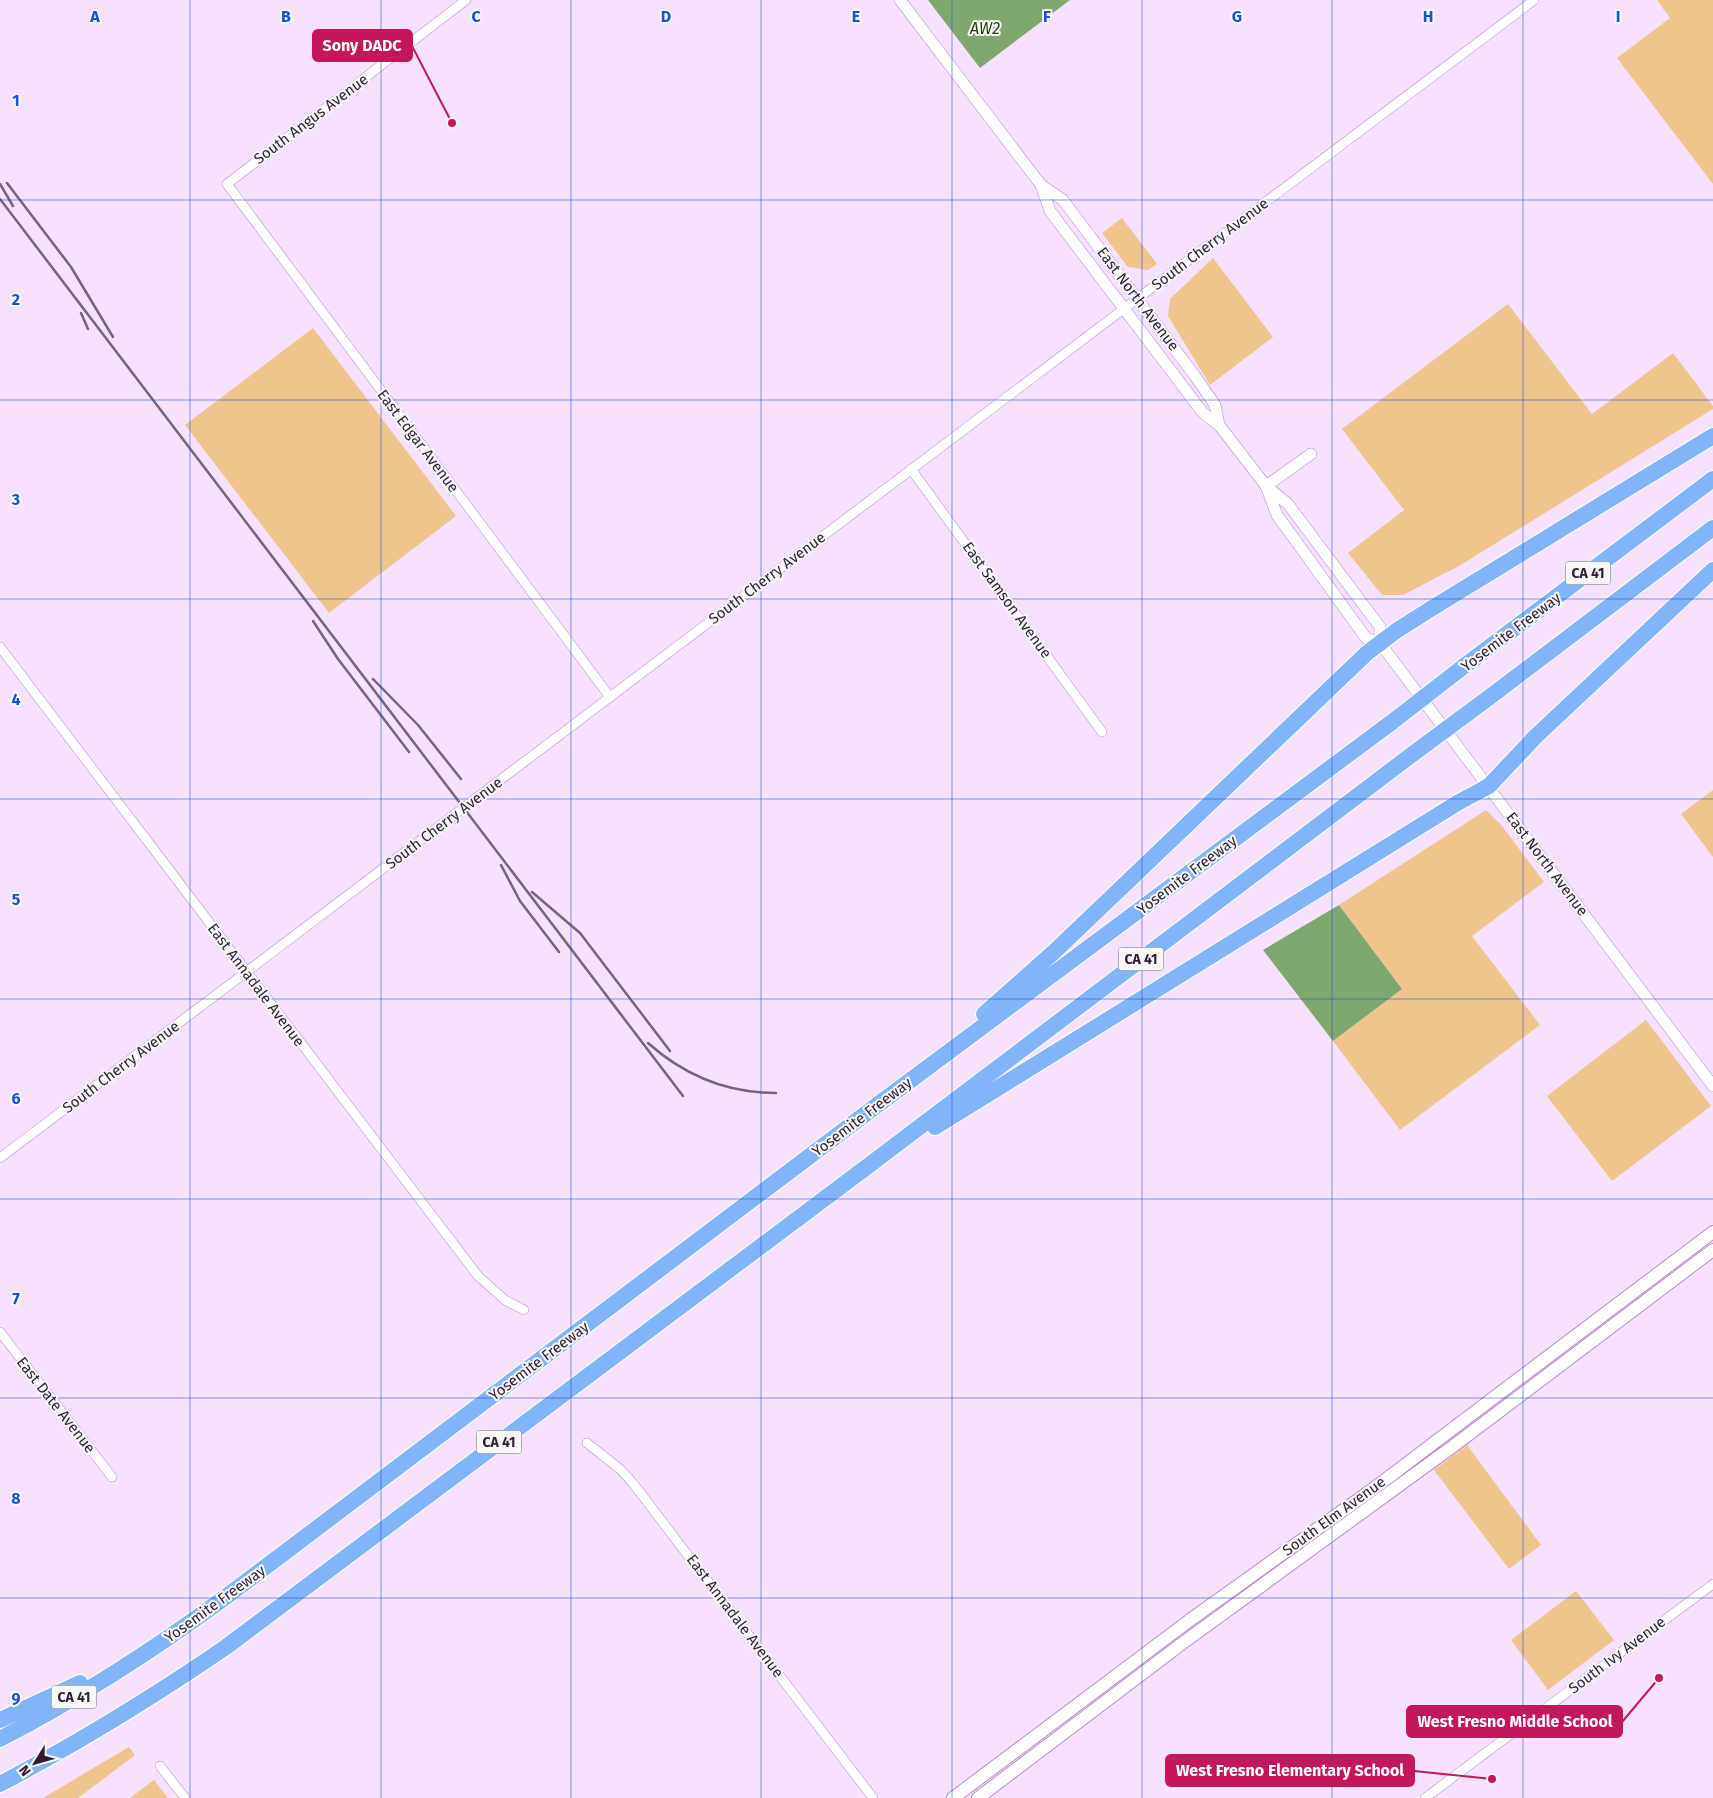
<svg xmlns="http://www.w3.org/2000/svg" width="1713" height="1798" viewBox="0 0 1713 1798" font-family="'Fira Sans',sans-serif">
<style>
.green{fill:#eec58d}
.water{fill:#80a76c}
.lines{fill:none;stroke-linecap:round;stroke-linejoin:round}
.minor-casing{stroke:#ba8cce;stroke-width:10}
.tertiary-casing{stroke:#ba8cce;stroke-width:12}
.secondary-casing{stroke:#ba8cce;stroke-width:14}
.motorway-casing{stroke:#fff;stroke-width:18}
.minor{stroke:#fff;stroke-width:9}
.tertiary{stroke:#fff;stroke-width:11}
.secondary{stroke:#fff;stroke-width:12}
.motorway{stroke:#81b4f8;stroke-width:16}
.rail{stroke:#76647e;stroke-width:2.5}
.motorway-bridge-casing{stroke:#fff;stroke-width:18;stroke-linecap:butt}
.motorway-bridge{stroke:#81b4f8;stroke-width:16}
.grid{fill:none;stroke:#1d4ed8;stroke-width:1;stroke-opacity:0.55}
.labels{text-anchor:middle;stroke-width:4;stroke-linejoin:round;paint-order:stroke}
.shield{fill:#f7f7f7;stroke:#6b5e70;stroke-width:1}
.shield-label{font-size:14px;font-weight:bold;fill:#2f1d36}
.street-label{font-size:15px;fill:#2f1d36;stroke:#f7f7f7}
.water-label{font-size:16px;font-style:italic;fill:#1f4403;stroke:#f7f7f7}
.grid-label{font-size:16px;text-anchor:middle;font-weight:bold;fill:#1d4ed8;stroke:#f7f7f7;stroke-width:4;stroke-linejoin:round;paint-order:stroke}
.leader{fill:none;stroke:#c2185b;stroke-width:2}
.callout-dot{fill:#c2185b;stroke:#f7f7f7;stroke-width:2}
.callout{fill:#c2185b;stroke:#c2185b;stroke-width:2}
.callout-label{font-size:16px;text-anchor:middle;font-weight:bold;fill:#fff}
</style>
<rect width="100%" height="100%" fill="#f6e2fe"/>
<g class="green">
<path d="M 1657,0 L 1713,0 L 1713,184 L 1617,58 L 1670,18 Z"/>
<path d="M 1122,218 L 1157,264 L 1148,270 L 1128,267 L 1102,233 Z"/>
<path d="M 1213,258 L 1273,337 L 1210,385 L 1168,316 L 1170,299 Z"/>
<path d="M 1508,304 L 1592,414 L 1673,353 L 1713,406 L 1713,409 L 1459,566 L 1403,595 L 1382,595 L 1348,553 L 1404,510 L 1342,429 Z"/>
<path d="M 313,328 L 456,516 L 329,613 L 185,425 Z"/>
<path d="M 1713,790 L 1713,857 L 1681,814 Z"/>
<path d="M 1486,810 L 1502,826 L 1544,882 L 1472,936 L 1540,1025 L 1400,1130 L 1333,1041 L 1402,989 L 1339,905 Z"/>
<path d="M 1646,1020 L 1711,1106 L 1612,1181 L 1547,1096 Z"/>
<path d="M 1467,1445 L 1541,1545 L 1509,1569 L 1434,1470 Z"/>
<path d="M 1576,1591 L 1614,1640 L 1548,1690 L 1511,1640 Z"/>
<path d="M 129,1747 L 135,1755 L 78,1798 L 43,1798 Z"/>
<path d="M 154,1780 L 168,1798 L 130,1798 Z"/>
</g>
<g class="water">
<path d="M 928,0 L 1070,0 L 980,68 Z"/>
<path d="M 1339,905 L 1402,989 L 1333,1041 L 1263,950 Z"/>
</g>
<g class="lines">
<defs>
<g id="minor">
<path d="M 466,0 L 227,184 L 610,697"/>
<path d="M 911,469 L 1102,732"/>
<path d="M 0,647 L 478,1276 L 505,1300 L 524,1310"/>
<path d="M 0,1158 L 1109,320 L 1534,0"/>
<path d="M 0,1332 L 112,1477"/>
<path d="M 587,1443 L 621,1470 L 632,1482 L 873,1798"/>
<path d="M 160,1766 L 185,1798"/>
<path d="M 1425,1798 L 1713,1584"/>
</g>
<g id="tertiary">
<path d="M 900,0 L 1041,185 L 1050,211 L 1203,413 L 1219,425 L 1266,486 L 1288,504 L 1380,627 L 1380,643"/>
<path d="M 1041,185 L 1063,200 L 1195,376 L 1215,405 L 1219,425"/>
<path d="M 1311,454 L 1266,486 L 1277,515 L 1366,638 L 1380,643 L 1713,1086"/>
</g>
<g id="secondary">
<path d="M 953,1798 L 1190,1620 L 1373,1489 L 1713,1232"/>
<path d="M 978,1798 L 1184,1642 L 1452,1447 L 1713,1250"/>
</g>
<g id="motorway">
<path d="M 1463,667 L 1713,479"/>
<path d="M 1487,699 L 1713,528"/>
<path d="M 984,1014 L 1055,951 L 1367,653 L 1396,631 L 1429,610 L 1713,436"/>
<path d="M 935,1127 L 1459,802 L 1489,786 L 1535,737 L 1713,570"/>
<path d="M 0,1720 L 80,1683"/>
<path d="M 0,1739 C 81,1697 158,1647 231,1593 L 884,1100 L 1392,722"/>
<path d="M 0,1784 C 78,1743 153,1697 226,1647 L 868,1166 L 1414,753"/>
</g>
</defs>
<use href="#minor" class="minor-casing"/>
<use href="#tertiary" class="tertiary-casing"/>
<use href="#secondary" class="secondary-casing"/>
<use href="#motorway" class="motorway-casing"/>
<use href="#minor" class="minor"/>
<use href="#tertiary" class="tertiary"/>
<use href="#secondary" class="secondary"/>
<use href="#motorway" class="motorway"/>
<g class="rail">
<path d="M 7,183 L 71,267 L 113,337"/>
<path d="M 0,184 L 13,206"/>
<path d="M 0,199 L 683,1096"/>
<path d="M 81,313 L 88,329"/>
<path d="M 313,621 L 338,659 L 409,752"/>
<path d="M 373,679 L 418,725 L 461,779"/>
<path d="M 501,865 L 520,901 L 559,952"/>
<path d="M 532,892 L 580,933 L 670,1051"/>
<path d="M 648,1043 C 685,1076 726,1093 776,1093"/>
</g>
<defs>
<g id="motorway-bridge">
<path d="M 1392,722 L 1463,667"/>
<path d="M 1414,753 L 1487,699"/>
</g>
</defs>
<use href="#motorway-bridge" class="motorway-bridge-casing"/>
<use href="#motorway-bridge" class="motorway-bridge"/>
</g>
<path class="grid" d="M 190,0 L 190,1798M 381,0 L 381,1798M 571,0 L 571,1798M 761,0 L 761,1798M 952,0 L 952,1798M 1142,0 L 1142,1798M 1332,0 L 1332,1798M 1523,0 L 1523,1798M 0,200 L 1713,200M 0,400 L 1713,400M 0,599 L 1713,599M 0,799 L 1713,799M 0,999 L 1713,999M 0,1199 L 1713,1199M 0,1398 L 1713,1398M 0,1598 L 1713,1598"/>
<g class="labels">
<g class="shield">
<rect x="1565.5" y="561.5" width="45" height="23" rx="4"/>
<rect x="1118.5" y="947.5" width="45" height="23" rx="4"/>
<rect x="476.5" y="1430.5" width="45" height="23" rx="4"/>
<rect x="51.5" y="1685.5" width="45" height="23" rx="4"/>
</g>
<g class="shield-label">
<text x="1588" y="578">CA 41</text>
<text x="1141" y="964">CA 41</text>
<text x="499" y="1447">CA 41</text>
<text x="74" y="1702">CA 41</text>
</g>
<g class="street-label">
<text transform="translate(311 119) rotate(-37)" y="5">South Angus Avenue</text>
<text transform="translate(1210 244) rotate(-37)" y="5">South Cherry Avenue</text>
<text transform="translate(1138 299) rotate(53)" y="5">East North Avenue</text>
<text transform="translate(418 441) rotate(53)" y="5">East Edgar Avenue</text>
<text transform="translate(767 578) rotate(-37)" y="5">South Cherry Avenue</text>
<text transform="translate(1007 600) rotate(54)" y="5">East Samson Avenue</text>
<text transform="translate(1511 632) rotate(-37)" y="5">Yosemite Freeway</text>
<text transform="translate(444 823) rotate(-37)" y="5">South Cherry Avenue</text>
<text transform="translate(1547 864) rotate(53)" y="5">East North Avenue</text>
<text transform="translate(1187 875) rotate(-37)" y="5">Yosemite Freeway</text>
<text transform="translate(256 985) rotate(53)" y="5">East Annadale Avenue</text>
<text transform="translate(121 1067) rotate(-37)" y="5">South Cherry Avenue</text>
<text transform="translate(862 1117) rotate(-37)" y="5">Yosemite Freeway</text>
<text transform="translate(539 1361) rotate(-37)" y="5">Yosemite Freeway</text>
<text transform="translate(56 1405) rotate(52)" y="5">East Date Avenue</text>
<text transform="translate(1334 1516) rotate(-36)" y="5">South Elm Avenue</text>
<text transform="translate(215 1604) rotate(-36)" y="5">Yosemite Freeway</text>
<text transform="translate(735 1616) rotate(53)" y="5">East Annadale Avenue</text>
<text transform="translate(1617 1655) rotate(-37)" y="5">South Ivy Avenue</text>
</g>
<g class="water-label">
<text x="985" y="34">AW2</text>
</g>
</g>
<g class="grid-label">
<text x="95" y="22">A</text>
<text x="286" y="22">B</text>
<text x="476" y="22">C</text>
<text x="666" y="22">D</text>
<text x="856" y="22">E</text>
<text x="1047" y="22">F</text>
<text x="1237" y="22">G</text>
<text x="1428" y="22">H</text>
<text x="1618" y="22">I</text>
<text x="16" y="106">1</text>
<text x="16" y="305">2</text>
<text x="16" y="505">3</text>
<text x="16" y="705">4</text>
<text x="16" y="905">5</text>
<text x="16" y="1104">6</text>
<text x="16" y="1304">7</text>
<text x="16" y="1504">8</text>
<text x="16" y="1704">9</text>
</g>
<path class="leader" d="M452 123L412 46M1659 1678L1622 1722M1492 1779L1414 1771"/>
<g class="callout-dot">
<circle cx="452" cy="123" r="5"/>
<circle cx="1659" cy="1678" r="5"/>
<circle cx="1492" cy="1779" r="5"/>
</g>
<g class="callout">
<rect x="313" y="30" width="99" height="31" rx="5"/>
<rect x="1407" y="1706" width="215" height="31" rx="5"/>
<rect x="1166" y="1755" width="248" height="31" rx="5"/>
</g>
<g class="callout-label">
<text x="362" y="51">Sony DADC</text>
<text x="1515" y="1727">West Fresno Middle School</text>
<text x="1290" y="1776">West Fresno Elementary School</text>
</g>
<g transform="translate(35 1763) rotate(233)" stroke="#f7f7f7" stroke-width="4" paint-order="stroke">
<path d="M0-4L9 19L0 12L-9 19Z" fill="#2f1d36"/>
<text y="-8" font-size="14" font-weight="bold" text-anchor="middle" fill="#2f1d36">N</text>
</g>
</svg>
